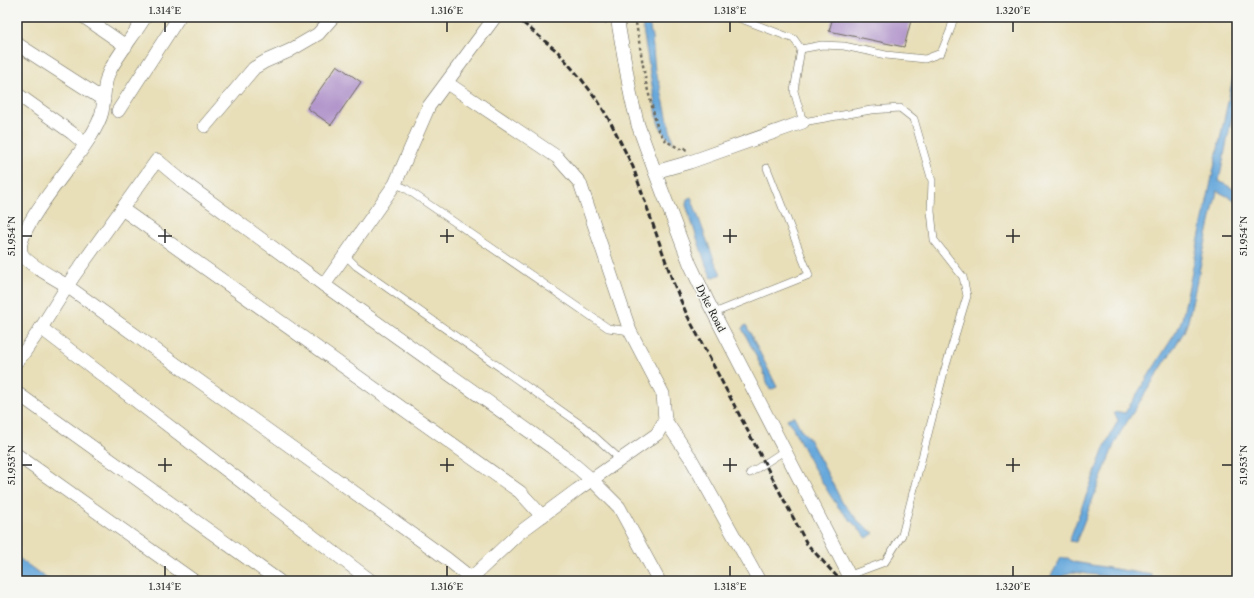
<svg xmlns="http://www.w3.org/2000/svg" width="1254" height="598" viewBox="0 0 1254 598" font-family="'Libre Caslon Text',serif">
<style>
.water{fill:#68a9dc;stroke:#4a6a84}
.building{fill:#b397cc}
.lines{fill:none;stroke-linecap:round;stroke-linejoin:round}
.service-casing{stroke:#6d6a5d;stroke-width:8}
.minor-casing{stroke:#6d6a5d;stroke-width:14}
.path{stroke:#6d6a5d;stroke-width:2.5;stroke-dasharray:3 3;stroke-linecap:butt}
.service{stroke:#fff;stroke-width:7}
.minor{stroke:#fff;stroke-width:13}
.rail{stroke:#2b2b2b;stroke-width:3;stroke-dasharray:6 3;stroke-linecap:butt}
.ticks{fill:none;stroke:#2b2b2b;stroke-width:1.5}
.labels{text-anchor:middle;stroke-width:3.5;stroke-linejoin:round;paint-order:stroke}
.street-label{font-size:10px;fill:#2b2b2b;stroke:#f6f6f2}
.neatline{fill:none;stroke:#2b2b2b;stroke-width:1.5}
.ticks-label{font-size:10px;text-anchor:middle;fill:#2b2b2b}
</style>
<rect width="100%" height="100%" fill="#f6f6f2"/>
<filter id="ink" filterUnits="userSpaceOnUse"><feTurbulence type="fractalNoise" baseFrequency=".025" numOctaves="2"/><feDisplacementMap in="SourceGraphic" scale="8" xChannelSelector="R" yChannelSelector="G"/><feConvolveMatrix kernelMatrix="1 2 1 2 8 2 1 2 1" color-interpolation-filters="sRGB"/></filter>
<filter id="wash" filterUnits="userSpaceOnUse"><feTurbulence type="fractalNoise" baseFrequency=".012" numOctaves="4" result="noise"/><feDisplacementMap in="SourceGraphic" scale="16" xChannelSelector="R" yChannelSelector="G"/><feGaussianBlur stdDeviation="0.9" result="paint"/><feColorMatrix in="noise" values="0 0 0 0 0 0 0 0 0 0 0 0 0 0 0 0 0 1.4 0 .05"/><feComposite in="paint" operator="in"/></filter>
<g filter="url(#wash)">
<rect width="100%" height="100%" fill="#e8dfb9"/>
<g class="water">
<path d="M 641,17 L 648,17 L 652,38 L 655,71 L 660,85 L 673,143 L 664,134 L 658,122 Z"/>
<path d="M 1237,59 L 1237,91 L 1219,181 L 1237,191 L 1237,201 L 1217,191 L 1188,321 L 1184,332 L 1120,433 L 1114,445 L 1076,542 L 1069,541 L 1105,446 L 1118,420 L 1114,413 L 1120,412 L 1125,413 L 1178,329 L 1182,319 Z"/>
<path d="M 691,197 L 714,260 L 721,274 L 712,278 L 706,265 L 686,205 L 687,199 Z"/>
<path d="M 746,325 L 777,387 L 770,390 L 762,368 L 742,328 Z"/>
<path d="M 794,416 L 801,430 L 808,437 L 823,465 L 842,502 L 861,524 L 874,533 L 867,538 L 839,508 L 830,495 L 812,465 L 794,430 L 787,419 Z"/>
<path d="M 17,557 L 50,581 L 17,581 Z"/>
<path d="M 1061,558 L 1068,558 L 1073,562 L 1152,575 L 1152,581 L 1141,581 L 1073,572 C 1067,573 1062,576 1058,581 L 1048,581 Z"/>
</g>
<g id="blocks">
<g class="building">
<path d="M 833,17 L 912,17 L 904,47 L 829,31 Z"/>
<path d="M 337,65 L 361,82 L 331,125 L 307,108 Z"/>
</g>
</g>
</g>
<g filter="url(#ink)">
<use href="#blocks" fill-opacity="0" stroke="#6d6a5d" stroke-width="1"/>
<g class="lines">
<defs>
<g id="service">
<path d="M 736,17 L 794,39 L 801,49 L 794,91 L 803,122 L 871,110 L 900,108 L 914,119 L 932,181 L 931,211 L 934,240 L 963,277 L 967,296 L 944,372 L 902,535 L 885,562 L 850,575"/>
<path d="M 801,49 L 822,45 L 844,46 L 886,55 L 925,59 L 941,53 L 950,31 L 954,17"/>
<path d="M 395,184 L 405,188 L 608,328 L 630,331"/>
<path d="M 345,255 L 356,266 L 583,426 L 621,460"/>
<path d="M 714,313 L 809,275 L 767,168"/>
<path d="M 750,473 L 784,451"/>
</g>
<g id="minor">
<path d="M 84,17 L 126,46"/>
<path d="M 145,17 C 134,35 120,52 110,70 C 103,83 105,98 102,112 C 98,130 77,156 66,171 C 54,187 16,234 21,252 C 24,263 57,279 67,286 L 447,559 L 471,578"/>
<path d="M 591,17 L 603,17"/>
<path d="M 617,17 L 631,97 L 638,125 L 655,172 L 690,264 L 708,302 L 852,581"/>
<path d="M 17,44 L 104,100"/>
<path d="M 447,83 L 557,157 L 580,183 L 630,331 L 663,394 L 665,420 L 657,434 L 577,490 L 519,533 L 468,581"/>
<path d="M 17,94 L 72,133 L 85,144"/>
<path d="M 118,111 L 179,17"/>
<path d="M 205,126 L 254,68 L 266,61 L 289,51 L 318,34 L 333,17"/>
<path d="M 655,172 L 690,162 L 803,122"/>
<path d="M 122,209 L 520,492 L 542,516"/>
<path d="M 324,285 L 395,184 L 429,106 L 495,17"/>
<path d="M 41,328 L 371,581"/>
<path d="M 17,361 L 23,354 L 41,328 L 73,277 L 157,160 L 182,181 L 324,285 L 564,456 L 592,480 L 619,507 L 659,581"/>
<path d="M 17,393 L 279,581"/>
<path d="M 665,420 L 690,457 L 759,581"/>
<path d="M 17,455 L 194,581"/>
</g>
</defs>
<use href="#service" class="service-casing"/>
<use href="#minor" class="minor-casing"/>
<path class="path" d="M 635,17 L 646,83 L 658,130 L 666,141 L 680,149 L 685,148 L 686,151"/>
<use href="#service" class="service"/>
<use href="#minor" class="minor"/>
<path class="rail" d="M 516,17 L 558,52 L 582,80 L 598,101 L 611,123 L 633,167 L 673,282 L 687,315 L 807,544 L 841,581"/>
</g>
</g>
<path class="ticks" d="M 165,22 L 165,32M 447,22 L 447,32M 730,22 L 730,32M 1013,22 L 1013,32M 165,229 L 165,243M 447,229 L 447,243M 730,229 L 730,243M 1013,229 L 1013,243M 22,236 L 32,236M 158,236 L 172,236M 440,236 L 454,236M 723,236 L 737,236M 1006,236 L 1020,236M 1222,236 L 1232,236M 165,458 L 165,472M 447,458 L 447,472M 730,458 L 730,472M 1013,458 L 1013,472M 22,465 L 32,465M 158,465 L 172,465M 440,465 L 454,465M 723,465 L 737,465M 1006,465 L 1020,465M 1222,465 L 1232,465M 165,566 L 165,576M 447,566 L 447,576M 730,566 L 730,576M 1013,566 L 1013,576"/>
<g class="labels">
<g class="street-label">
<text transform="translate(711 308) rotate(63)" y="4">Dyke Road</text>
</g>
</g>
<rect width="1254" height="598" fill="none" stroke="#f6f6f2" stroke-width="44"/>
<rect x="22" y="22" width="1210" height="554" class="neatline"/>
<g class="ticks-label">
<text x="165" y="14">1.314°E</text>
<text x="447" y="14">1.316°E</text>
<text x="730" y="14">1.318°E</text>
<text x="1013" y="14">1.320°E</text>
<text transform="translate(11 236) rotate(-90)" y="4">51.954°N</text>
<text transform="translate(1243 236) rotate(-90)" y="4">51.954°N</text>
<text transform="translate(11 465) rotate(-90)" y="4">51.953°N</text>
<text transform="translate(1243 465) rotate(-90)" y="4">51.953°N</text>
<text x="165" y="590">1.314°E</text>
<text x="447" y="590">1.316°E</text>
<text x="730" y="590">1.318°E</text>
<text x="1013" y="590">1.320°E</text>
</g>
</svg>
